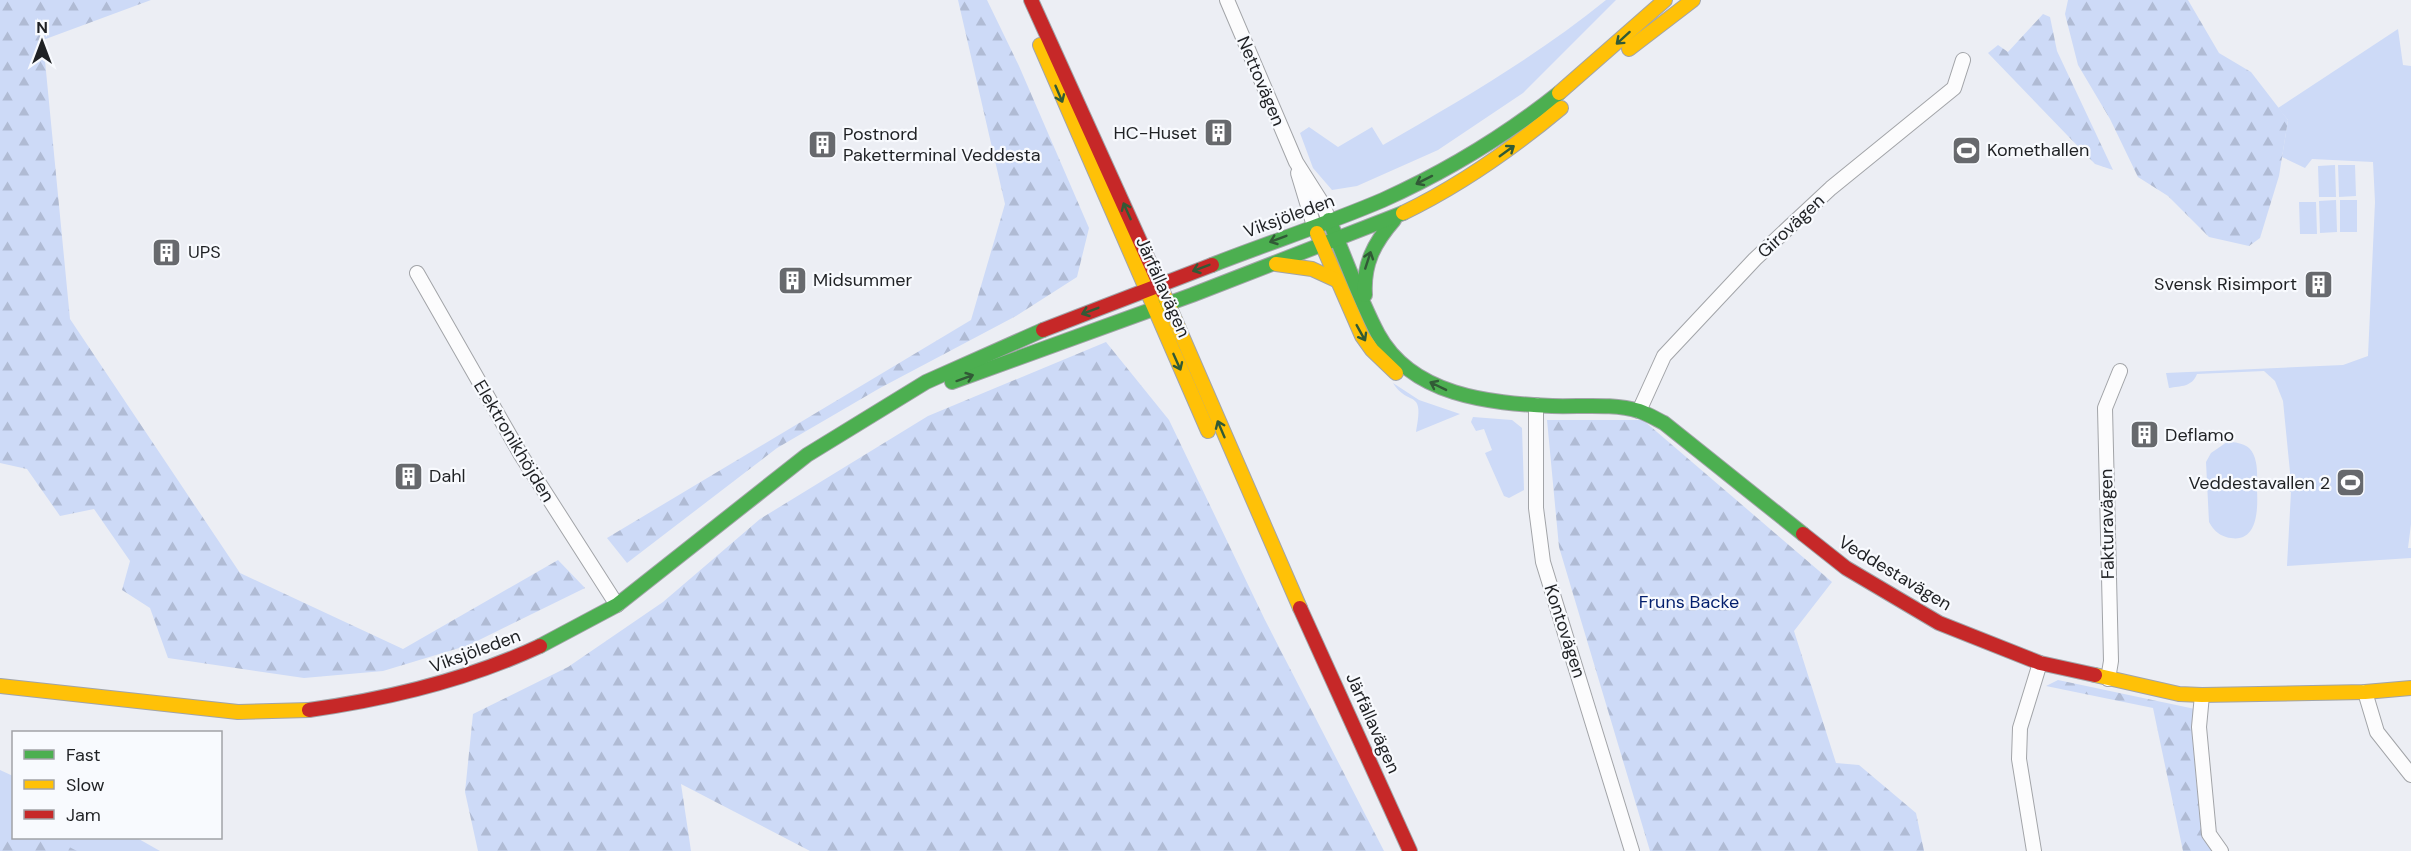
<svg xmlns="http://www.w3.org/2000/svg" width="2411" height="851" viewBox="0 0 2411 851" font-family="'DM Sans',sans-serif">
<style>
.green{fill:#cddaf7}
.forest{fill:url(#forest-firs)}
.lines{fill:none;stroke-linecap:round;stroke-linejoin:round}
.street-casing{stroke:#a2a4a8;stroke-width:16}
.fast-casing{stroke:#a2a4a8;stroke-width:16}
.slow-casing{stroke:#a2a4a8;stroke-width:16}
.jam-casing{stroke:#a2a4a8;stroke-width:16}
.street{stroke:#fcfcfd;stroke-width:14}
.fast{stroke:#4caf50;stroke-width:14}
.slow{stroke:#ffc107;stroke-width:14}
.jam{stroke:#c62828;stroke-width:14}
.oneway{stroke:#315a36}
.labels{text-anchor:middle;stroke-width:4.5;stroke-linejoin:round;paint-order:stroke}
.street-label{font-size:18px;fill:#1f2124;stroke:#f8fafe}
.poi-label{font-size:18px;fill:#1f2124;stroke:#f8fafe;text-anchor:start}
.park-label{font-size:18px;fill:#031f6d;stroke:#f8fafe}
</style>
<defs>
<pattern id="forest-firs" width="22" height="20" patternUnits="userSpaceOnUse" patternTransform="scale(1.5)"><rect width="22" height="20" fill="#cddaf7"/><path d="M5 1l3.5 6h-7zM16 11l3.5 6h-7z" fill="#b0bbd4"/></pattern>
</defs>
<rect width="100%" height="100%" fill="#eceef4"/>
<g class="green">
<path d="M 1606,0 L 1616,0 L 1523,93 L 1438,150 L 1357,186 L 1332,190 L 1313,168 L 1300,133 L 1309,127 L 1338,147 L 1372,127 L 1383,145 C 1461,100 1537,56 1606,0 Z"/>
<path d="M 2398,29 L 2403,65 L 2411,66 L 2411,524 L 2408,548 L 2411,548 L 2411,558 L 2287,566 L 2291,492 L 2289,491 L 2289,484 L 2291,482 L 2283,401 L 2275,381 L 2264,371 L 2197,374 C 2192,387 2181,386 2169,388 L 2166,373 L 2343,365 L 2368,356 L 2375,202 L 2373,162 L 2312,159 L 2305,168 L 2282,157 L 2288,120 L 2278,108 Z"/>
<path d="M 2335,165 L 2336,197 L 2319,197 L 2318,166 Z"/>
<path d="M 2338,165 L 2355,165 L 2356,196 L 2339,197 Z"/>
<path d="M 2336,200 L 2337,232 L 2320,233 L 2319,201 Z"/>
<rect x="2340" y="200" width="17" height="32"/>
<path d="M 2299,202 L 2316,202 L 2317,234 L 2300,234 Z"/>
<path d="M 1393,383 L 1419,400 L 1460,414 L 1416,432 C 1425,387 1409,408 1393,383 Z"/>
<path d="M 1473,417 L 1512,420 L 1522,428 L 1524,490 L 1509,498 L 1504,496 L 1485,453 L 1492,450 L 1484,429 L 1476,431 L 1471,422 Z"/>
<path d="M 2227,442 C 2235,442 2243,443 2249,448 C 2259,458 2257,476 2257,489 C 2258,510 2258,546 2226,537 C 2217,534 2213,529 2209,522 L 2206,462 L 2211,453 Z"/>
<path d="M 0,770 L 13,776 L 14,838 L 137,838 L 160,851 L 0,851 Z"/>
</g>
<g class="forest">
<path d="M 0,0 L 151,0 L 43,40 L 70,319 L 240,573 L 403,649 L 558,560 L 585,588 L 469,645 L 383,671 L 304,678 L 168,658 L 150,608 L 122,590 L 130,561 L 94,509 L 60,516 L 27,469 L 0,463 Z"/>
<path d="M 958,0 L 987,0 L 1019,66 L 1089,228 L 1077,277 L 1016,316 L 880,388 L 777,448 L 627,563 L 607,538 L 971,320 L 1005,204 Z"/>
<path d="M 2068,0 L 2188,0 L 2219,53 L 2251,72 L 2288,120 L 2279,176 L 2260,238 L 2249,246 L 2209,237 L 2168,196 L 2138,177 L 2110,119 L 2078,65 L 2065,14 Z"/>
<path d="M 2043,14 L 2050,17 L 2057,51 L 2113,170 L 2095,164 L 1988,53 L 1998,45 L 2008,52 Z"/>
<path d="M 1106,342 L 1169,420 L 1265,620 L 1384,851 L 810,851 L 681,784 L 691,851 L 478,851 L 465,792 L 473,714 L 568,667 L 663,602 L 760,519 L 928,416 Z"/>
<path d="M 1547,420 L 1643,420 L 1832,582 L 1794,631 L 1836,763 L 1859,765 L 1916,813 L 1924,851 L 1650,851 L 1559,547 Z"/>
<path d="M 2058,680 L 2195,709 L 2196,782 L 2211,851 L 2183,851 L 2153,708 L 2046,686 Z"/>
<path d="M 0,833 L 24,840 L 52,838 L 77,851 L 0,851 Z"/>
</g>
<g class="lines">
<defs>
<g id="street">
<path d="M 1227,0 L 1296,162 L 1322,203 L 1329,220"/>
<path d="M 1298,173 L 1314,226"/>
<path d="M 417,273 L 521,455 L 617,605"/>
<path d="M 1536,405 L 1536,508 L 1543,562 L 1632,851"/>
<path d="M 1639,411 L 1664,356 L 1755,259 L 1831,188 L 1954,88 L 1963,60"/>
<path d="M 2108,679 L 2111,661 L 2105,408 L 2120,371"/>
<path d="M 2365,692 L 2377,732 L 2411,775"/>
<path d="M 2202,695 L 2199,727 L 2209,834 L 2221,851"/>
<path d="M 2034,851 L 2019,759 L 2020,728 L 2040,663"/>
</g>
<g id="fast">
<path d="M 1329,220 C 1345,257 1359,298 1378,334 C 1412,396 1489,403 1552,406 C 1580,407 1613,403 1639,411 C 1648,414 1656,419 1664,423 L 1803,534"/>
<path d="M 1212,265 C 1268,243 1327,224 1383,200 C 1445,172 1505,136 1559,93"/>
<path d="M 1365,295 C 1363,264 1374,243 1394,220"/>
<path d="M 952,382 L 1192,295 L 1403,213"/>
<path d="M 540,646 L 617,605 L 807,455 L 926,382 L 1043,330"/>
</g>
<g id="slow">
<path d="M 1040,45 L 1208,431"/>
<path d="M 1629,49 L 1693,0"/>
<path d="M 1559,93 L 1665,0"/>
<path d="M 1403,213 C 1461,185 1512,149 1561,108"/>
<path d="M 1317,233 L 1362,336 L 1372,350 L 1396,373"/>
<path d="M 1276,264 L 1312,269 L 1336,280"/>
<path d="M 1163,292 L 1300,608"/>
<path d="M 2095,675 L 2179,694 L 2202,695 L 2365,692 L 2411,688"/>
<path d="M 0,686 L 238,712 L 309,710"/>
</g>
<g id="jam">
<path d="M 1031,0 L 1163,292"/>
<path d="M 1043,330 L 1212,265"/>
<path d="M 1803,534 L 1846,568 L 1939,623 L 2040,663 L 2095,675"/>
<path d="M 1300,608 L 1410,851"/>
<path d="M 309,710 C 388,699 467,680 540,646"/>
</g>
</defs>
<use href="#street" class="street-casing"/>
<use href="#fast" class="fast-casing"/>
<use href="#slow" class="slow-casing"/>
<use href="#jam" class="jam-casing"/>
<use href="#street" class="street"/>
<use href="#fast" class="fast"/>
<use href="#slow" class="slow"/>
<use href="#jam" class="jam"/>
</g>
<defs><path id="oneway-shaft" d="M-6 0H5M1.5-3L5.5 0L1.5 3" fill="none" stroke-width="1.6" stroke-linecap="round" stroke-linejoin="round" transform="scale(1.5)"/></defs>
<g class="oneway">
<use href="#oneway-shaft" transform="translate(1623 38) rotate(138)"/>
<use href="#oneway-shaft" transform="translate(1059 94) rotate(67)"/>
<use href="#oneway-shaft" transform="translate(1507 151) rotate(-36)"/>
<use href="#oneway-shaft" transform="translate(1424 180) rotate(153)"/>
<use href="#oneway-shaft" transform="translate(1127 211) rotate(-114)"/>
<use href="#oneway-shaft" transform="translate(1278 239) rotate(159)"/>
<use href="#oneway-shaft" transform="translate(1368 260) rotate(-72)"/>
<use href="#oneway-shaft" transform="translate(1201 268) rotate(159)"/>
<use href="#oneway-shaft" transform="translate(1090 311) rotate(159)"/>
<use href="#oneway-shaft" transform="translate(1361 333) rotate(61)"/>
<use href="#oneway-shaft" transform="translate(1177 362) rotate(66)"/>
<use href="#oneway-shaft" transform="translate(965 378) rotate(-20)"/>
<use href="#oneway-shaft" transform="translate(1438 386) rotate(-154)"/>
<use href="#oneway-shaft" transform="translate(1221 429) rotate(-113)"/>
</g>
<defs>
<symbol id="building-square" viewBox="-11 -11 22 22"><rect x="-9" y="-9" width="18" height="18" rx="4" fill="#67696d" stroke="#f8fafe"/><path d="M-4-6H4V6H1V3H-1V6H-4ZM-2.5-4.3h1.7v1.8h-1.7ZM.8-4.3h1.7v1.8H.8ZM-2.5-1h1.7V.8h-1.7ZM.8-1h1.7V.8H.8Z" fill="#fff"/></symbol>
<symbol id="stadium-square" viewBox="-11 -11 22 22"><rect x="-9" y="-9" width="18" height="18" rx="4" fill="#67696d" stroke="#f8fafe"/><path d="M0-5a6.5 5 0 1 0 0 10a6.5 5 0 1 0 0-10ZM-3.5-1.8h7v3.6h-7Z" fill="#fff"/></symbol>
</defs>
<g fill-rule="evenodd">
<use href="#building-square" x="1202" y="116" width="33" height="33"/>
<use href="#building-square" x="806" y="128" width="33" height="33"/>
<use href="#stadium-square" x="1950" y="134" width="33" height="33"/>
<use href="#building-square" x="150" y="236" width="33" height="33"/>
<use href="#building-square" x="776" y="264" width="33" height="33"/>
<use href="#building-square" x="2302" y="268" width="33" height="33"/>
<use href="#building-square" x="2128" y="418" width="33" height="33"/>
<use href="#building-square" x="392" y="460" width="33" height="33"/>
<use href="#stadium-square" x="2334" y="466" width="33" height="33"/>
</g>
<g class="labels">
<g class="street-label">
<text transform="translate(1261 81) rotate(67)" y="6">Nettovägen</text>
<text transform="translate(1289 216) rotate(-20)" y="6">Viksjöleden</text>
<text transform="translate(1791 226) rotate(-43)" y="6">Girovägen</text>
<text transform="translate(1163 287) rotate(66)" y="6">Järfällavägen</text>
<text transform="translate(514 441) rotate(59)" y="6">Elektronikhöjden</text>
<text transform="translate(2107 524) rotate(-91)" y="6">Fakturavägen</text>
<text transform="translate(1895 573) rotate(31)" y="6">Veddestavägen</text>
<text transform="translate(1565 631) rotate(72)" y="6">Kontovägen</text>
<text transform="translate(475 651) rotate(-20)" y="6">Viksjöleden</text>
<text transform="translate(1373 723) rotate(66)" y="6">Järfällavägen</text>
</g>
<g class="poi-label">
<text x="1197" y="139" text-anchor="end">HC-Huset</text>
<text x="843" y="140">Postnord<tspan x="843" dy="21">Paketterminal Veddesta</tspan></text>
<text x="1987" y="156">Komethallen</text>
<text x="188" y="258">UPS</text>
<text x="813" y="286">Midsummer</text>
<text x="2297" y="290" text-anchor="end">Svensk Risimport</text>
<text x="2165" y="441">Deflamo</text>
<text x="429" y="482">Dahl</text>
<text x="2330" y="489" text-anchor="end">Veddestavallen 2</text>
</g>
<g class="park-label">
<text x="1689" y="608">Fruns Backe</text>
</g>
</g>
<rect x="12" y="731" width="210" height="108" fill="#f8fafe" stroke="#a1a3a7" stroke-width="1.5"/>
<rect x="24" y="750" width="30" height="9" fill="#4caf50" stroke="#a1a3a7" stroke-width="1.5"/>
<text x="66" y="761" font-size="18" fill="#1f2124">Fast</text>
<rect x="24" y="780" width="30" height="9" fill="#ffc107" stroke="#a1a3a7" stroke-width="1.5"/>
<text x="66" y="791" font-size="18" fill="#1f2124">Slow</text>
<rect x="24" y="810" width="30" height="9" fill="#c62828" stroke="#a1a3a7" stroke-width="1.5"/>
<text x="66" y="821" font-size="18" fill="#1f2124">Jam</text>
<g transform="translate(42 42)" stroke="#f8fafe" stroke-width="4.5" paint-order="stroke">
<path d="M0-4.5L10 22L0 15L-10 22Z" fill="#1f2124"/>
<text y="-9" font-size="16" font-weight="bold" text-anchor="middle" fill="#1f2124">N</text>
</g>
</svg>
